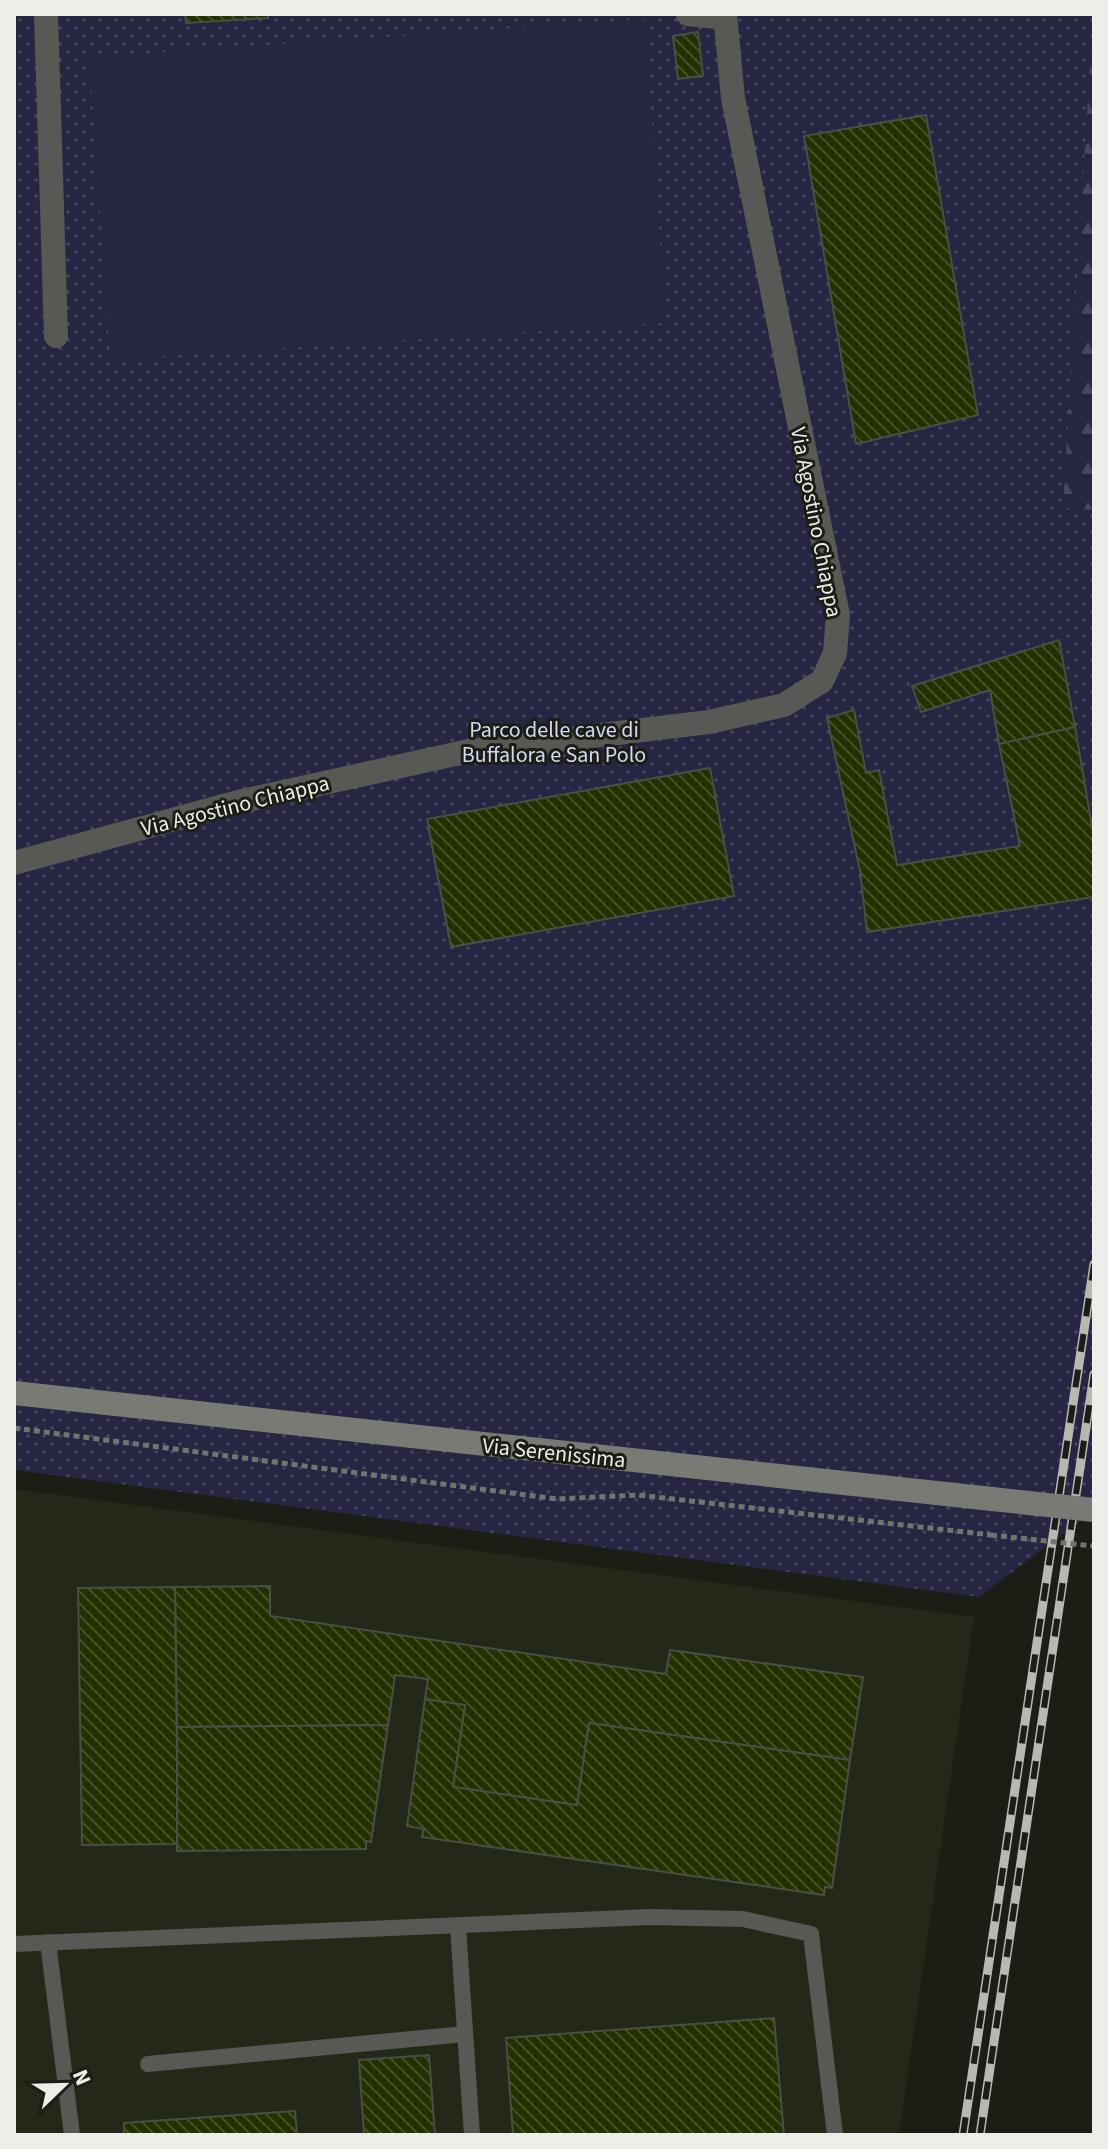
<svg xmlns="http://www.w3.org/2000/svg" width="1108" height="2149" viewBox="0 0 1108 2149" font-family="'Source Sans 3',sans-serif">
<style>
.built{fill:#232819}
.green{fill:url(#green-dots)}
.forest{fill:url(#forest-firs)}
.pitch{fill:#262643}
.building{fill:url(#building-back-hatch);stroke:#4a4e44;stroke-width:2}
.lines{fill:none;stroke-linecap:round;stroke-linejoin:round}
.path{stroke:#72756d;stroke-width:5;stroke-dasharray:6 4;stroke-linecap:butt}
.lane{stroke:#575954;stroke-width:16}
.street{stroke:#575954;stroke-width:24}
.secondary{stroke:#787b73;stroke-width:24}
.rail-casing{stroke:#b6b9b2;stroke-width:9}
.rail{stroke:#1a1e14;stroke-width:6;stroke-dasharray:18;stroke-linecap:butt}
.path-bridge{stroke:#72756d;stroke-width:5;stroke-dasharray:6 4;stroke-linecap:butt}
.secondary-bridge{stroke:#787b73;stroke-width:24}
.labels{text-anchor:middle;stroke-width:6;stroke-linejoin:round;paint-order:stroke}
.street-label{font-size:22px;fill:#eceee8;stroke:#1a1e14}
.park-label{font-size:22px;fill:#d5d7f5;stroke:#1a1e14}
</style>
<defs>
<pattern id="green-dots" width="8" height="8" patternUnits="userSpaceOnUse" patternTransform="scale(2)"><rect width="8" height="8" fill="#262643"/><path d="M2 2h.1M6 6h.1" fill="none" stroke="#46465e" stroke-width="1.8" stroke-linecap="round"/></pattern>
<pattern id="forest-firs" width="22" height="20" patternUnits="userSpaceOnUse" patternTransform="scale(2)"><rect width="22" height="20" fill="#262643"/><path d="M5 1l3.5 6h-7zM16 11l3.5 6h-7z" fill="#46465e"/></pattern>
<pattern id="building-back-hatch" width="6" height="6" patternUnits="userSpaceOnUse" patternTransform="scale(2)"><rect width="6" height="6" fill="#233100"/><path d="M-1 5l2 2M0 0l6 6M5-1l2 2" fill="none" stroke="#434f25"/></pattern>
</defs>
<rect width="100%" height="100%" fill="#1a1e14"/>
<path class="built" d="M 14,1489 L 974,1617 L 899,2135 L 14,2135 Z"/>
<path class="green" d="M 14,14 L 1094,14 L 1094,1511 L 979,1597 L 14,1470 Z"/>
<path class="forest" d="M 1093,14 L 1094,14 L 1094,510 L 1063,508 Z"/>
<path class="pitch" d="M 645,19 L 666,323 L 110,360 L 89,57 Z"/>
<g class="building">
<path d="M 185,14 L 268,14 L 268,18 L 186,23 Z"/>
<path d="M 698,32 L 703,76 L 678,79 L 673,36 Z"/>
<path d="M 926,115 L 978,415 L 856,444 L 804,136 Z"/>
<path d="M 1059,640 L 1075,727 L 999,744 L 990,690 L 921,712 L 912,686 Z"/>
<path d="M 854,710 L 866,773 L 879,770 L 897,865 L 1020,846 L 999,744 L 1075,727 L 1094,838 L 1094,897 L 867,932 L 860,871 L 827,718 Z"/>
<path d="M 710,768 L 734,896 L 451,947 L 427,819 Z"/>
<path d="M 270,1586 L 270,1616 L 666,1674 L 670,1650 L 863,1677 L 850,1760 L 589,1723 L 577,1805 L 453,1787 L 465,1705 L 425,1699 L 428,1679 L 395,1675 L 388,1725 L 177,1727 L 175,1587 Z"/>
<path d="M 175,1587 L 178,1844 L 82,1845 L 78,1588 Z"/>
<path d="M 425,1699 L 465,1705 L 453,1787 L 577,1805 L 589,1723 L 850,1760 L 832,1888 L 825,1887 L 824,1895 L 422,1837 L 424,1829 L 407,1826 Z"/>
<path d="M 388,1725 L 371,1842 L 366,1841 L 366,1849 L 177,1851 L 177,1727 Z"/>
<path d="M 774,2018 L 784,2135 L 513,2135 L 506,2038 Z"/>
<path d="M 429,2055 L 435,2135 L 364,2135 L 359,2060 Z"/>
<path d="M 295,2111 L 297,2135 L 124,2135 L 124,2123 Z"/>
</g>
<g class="lines">
<g class="path">
<path d="M 14,1428 L 557,1499 L 638,1495 L 991,1535"/>
<path d="M 1093,1546 L 1094,1546"/>
</g>
<g class="lane">
<path d="M 458,1927 L 472,2135"/>
<path d="M 48,1942 L 72,2135"/>
<path d="M 14,1944 L 650,1917 L 743,1919 L 811,1934 L 835,2135"/>
<path d="M 148,2064 L 465,2034"/>
</g>
<g class="street">
<path d="M 46,14 L 56,336"/>
<path d="M 688,14 L 725,18"/>
<path d="M 14,863 L 238,802 L 469,751 L 709,722 L 784,705 L 822,681 L 835,653 L 838,615 L 733,98 L 725,14"/>
</g>
<path class="secondary" d="M 14,1393 L 992,1499"/>
<defs>
<g id="rail">
<path d="M 963,2135 L 1094,1264"/>
<path d="M 980,2135 L 1094,1374"/>
</g>
</defs>
<use href="#rail" class="rail-casing"/>
<use href="#rail" class="rail"/>
<path class="path-bridge" d="M 991,1535 L 1093,1546"/>
<path class="secondary-bridge" d="M 992,1499 L 1094,1510"/>
</g>
<g class="labels">
<g class="street-label">
<text transform="translate(817 522) rotate(79)" y="8">Via Agostino Chiappa</text>
<text transform="translate(235 805) rotate(-14)" y="8">Via Agostino Chiappa</text>
<text transform="translate(554 1452) rotate(6)" y="8">Via Serenissima</text>
</g>
<g class="park-label">
<text x="554" y="737">Parco delle cave di<tspan x="554" dy="25">Buffalora e San Polo</tspan></text>
</g>
</g>
<rect width="1108" height="2149" fill="none" stroke="#eceee8" stroke-width="32"/>
<g transform="translate(64 2085) rotate(67)" stroke="#1a1e14" stroke-width="6" paint-order="stroke">
<path d="M0-6L14 30L0 20L-14 30Z" fill="#eceee8"/>
<text y="-12" font-size="22" font-weight="bold" text-anchor="middle" fill="#eceee8">N</text>
</g>
</svg>
